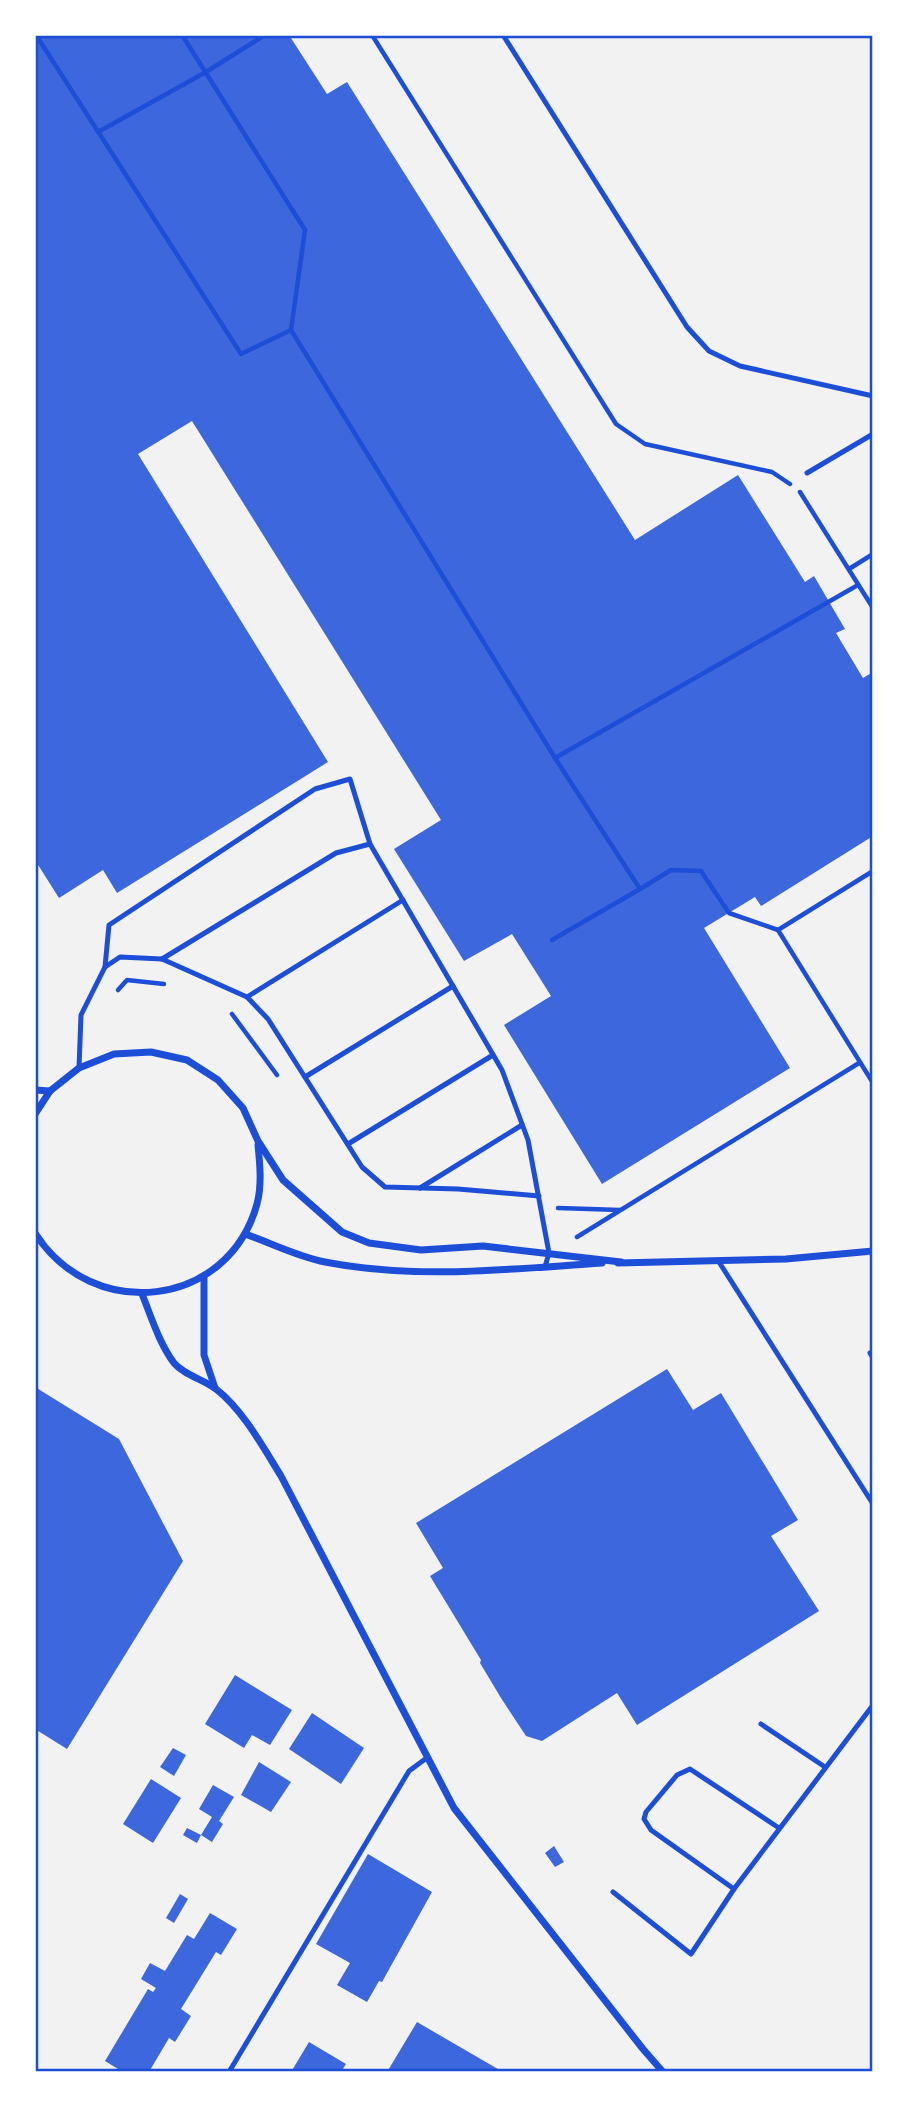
<svg xmlns="http://www.w3.org/2000/svg" width="908" height="2107" viewBox="0 0 908 2107" font-family="'Libre Baskerville',serif">
<style>
.building{fill:#3d67dc}
.lines{fill:none;stroke-linecap:round;stroke-linejoin:round}
.path{stroke:#1d4ed8;stroke-width:4.5}
.service{stroke:#1d4ed8;stroke-width:5}
.minor{stroke:#1d4ed8;stroke-width:7}
.neatline{fill:none;stroke:#1d4ed8;stroke-width:2.5}
</style>
<rect width="100%" height="100%" fill="#f2f2f2"/>
<g class="building">
<path d="M 35,35 L 289,35 L 327,94 L 347,82 L 635,540 L 738,475 L 805,582 L 814,576 L 845,629 L 836,633 L 863,678 L 873,672 L 873,836 L 761,906 L 755,897 L 704,928 L 790,1068 L 602,1184 L 504,1025 L 551,996 L 512,934 L 464,961 L 394,849 L 441,820 L 192,421 L 138,454 L 328,762 L 117,893 L 103,870 L 59,898 L 35,860 Z"/>
<path d="M 667,1369 L 693,1410 L 721,1393 L 798,1520 L 771,1536 L 819,1611 L 637,1725 L 617,1693 L 542,1741 L 526,1736 L 501,1698 L 480,1663 L 481,1660 L 430,1576 L 443,1568 L 416,1523 Z"/>
<path d="M 35,1387 L 119,1439 L 183,1561 L 67,1749 L 35,1729 Z"/>
<path d="M 235,1675 L 292,1710 L 270,1745 L 252,1735 L 244,1748 L 205,1724 Z"/>
<path d="M 312,1713 L 364,1748 L 341,1784 L 289,1749 Z"/>
<path d="M 173,1748 L 186,1755 L 174,1776 L 160,1767 Z"/>
<path d="M 259,1762 L 291,1782 L 271,1812 L 241,1795 Z"/>
<path d="M 151,1779 L 181,1798 L 153,1843 L 123,1824 Z"/>
<path d="M 213,1785 L 234,1797 L 219,1821 L 223,1824 L 212,1842 L 201,1835 L 212,1817 L 199,1809 Z"/>
<path d="M 187,1828 L 201,1835 L 197,1843 L 183,1835 Z"/>
<path d="M 554,1846 L 564,1862 L 555,1867 L 545,1853 Z"/>
<path d="M 368,1854 L 432,1892 L 382,1982 L 379,1981 L 367,2002 L 337,1985 L 350,1963 L 316,1944 Z"/>
<path d="M 180,1894 L 188,1899 L 174,1923 L 166,1918 Z"/>
<path d="M 210,1913 L 237,1929 L 221,1955 L 216,1952 L 181,2009 L 191,2016 L 175,2042 L 169,2038 L 149,2072 L 123,2072 L 105,2061 L 148,1989 L 153,1992 L 156,1988 L 141,1979 L 150,1963 L 165,1971 L 187,1935 L 194,1939 Z"/>
<path d="M 417,2022 L 503,2072 L 387,2072 Z"/>
<path d="M 309,2042 L 346,2064 L 341,2072 L 291,2072 Z"/>
</g>
<g class="lines">
<g class="path">
<path d="M 36,35 L 241,354 L 291,330 L 555,758 L 858,585"/>
<path d="M 182,35 L 305,230 L 291,330"/>
<path d="M 372,35 L 616,424 L 645,444 L 772,472 L 790,484"/>
<path d="M 98,132 L 206,72 L 265,35"/>
<path d="M 800,492 L 873,608"/>
<path d="M 849,569 L 873,554"/>
<path d="M 555,758 L 640,889 L 671,870 L 701,871 L 729,913 L 778,930"/>
<path d="M 873,871 L 778,930 L 873,1083"/>
<path d="M 552,940 L 640,889"/>
<path d="M 118,990 L 127,980 L 164,984"/>
<path d="M 232,1014 L 277,1075"/>
<path d="M 558,1208 L 620,1210"/>
<path d="M 577,1237 L 859,1063"/>
</g>
<g class="service">
<path d="M 503,35 L 687,327 L 709,351 L 740,366 L 873,396"/>
<path d="M 807,473 L 873,434"/>
<path d="M 162,959 L 336,853 L 370,844"/>
<path d="M 105,967 L 109,925 L 315,789 L 350,779 L 370,844 L 502,1070 L 528,1140 L 549,1253 L 545,1267"/>
<path d="M 247,997 L 403,900"/>
<path d="M 79,1068 L 81,1015 L 105,967 L 120,957 L 162,959 L 247,997 L 268,1019 L 362,1167 L 385,1187 L 458,1189 L 539,1196"/>
<path d="M 305,1077 L 453,986"/>
<path d="M 348,1144 L 493,1055"/>
<path d="M 420,1188 L 522,1125"/>
<path d="M 719,1262 L 873,1504"/>
<path d="M 870,1353 L 873,1358"/>
<path d="M 761,1724 L 825,1767"/>
<path d="M 734,1889 L 651,1830 L 644,1819 L 646,1812 L 677,1775 L 690,1769 L 779,1828"/>
<path d="M 613,1892 L 691,1954 L 734,1889 L 873,1705"/>
<path d="M 229,2072 L 409,1771 L 428,1757"/>
</g>
<g class="minor">
<path d="M 35,1090 L 50,1091"/>
<path d="M 35,1114 L 50,1091 L 79,1068 L 114,1054 L 151,1052 L 187,1060 L 218,1080 L 243,1108 L 258,1141 L 283,1180 L 342,1232 L 369,1243 L 421,1250 L 483,1246 L 621,1262"/>
<path d="M 35,1233 C 92,1323 228,1309 257,1204 C 262,1185 260,1165 258,1145"/>
<path d="M 245,1234 C 271,1243 298,1257 325,1262 C 417,1280 509,1269 602,1263"/>
<path d="M 618,1263 L 786,1259 L 873,1251"/>
<path d="M 204,1276 L 204,1355 L 215,1388"/>
<path d="M 142,1294 C 151,1316 159,1343 174,1363 C 184,1375 203,1379 216,1389 C 243,1410 263,1447 281,1476 L 454,1808 L 643,2049 L 663,2072"/>
</g>
</g>
<rect width="908" height="2107" fill="none" stroke="#ffffff" stroke-width="74"/>
<rect x="37" y="37" width="834" height="2033" class="neatline"/>
</svg>
